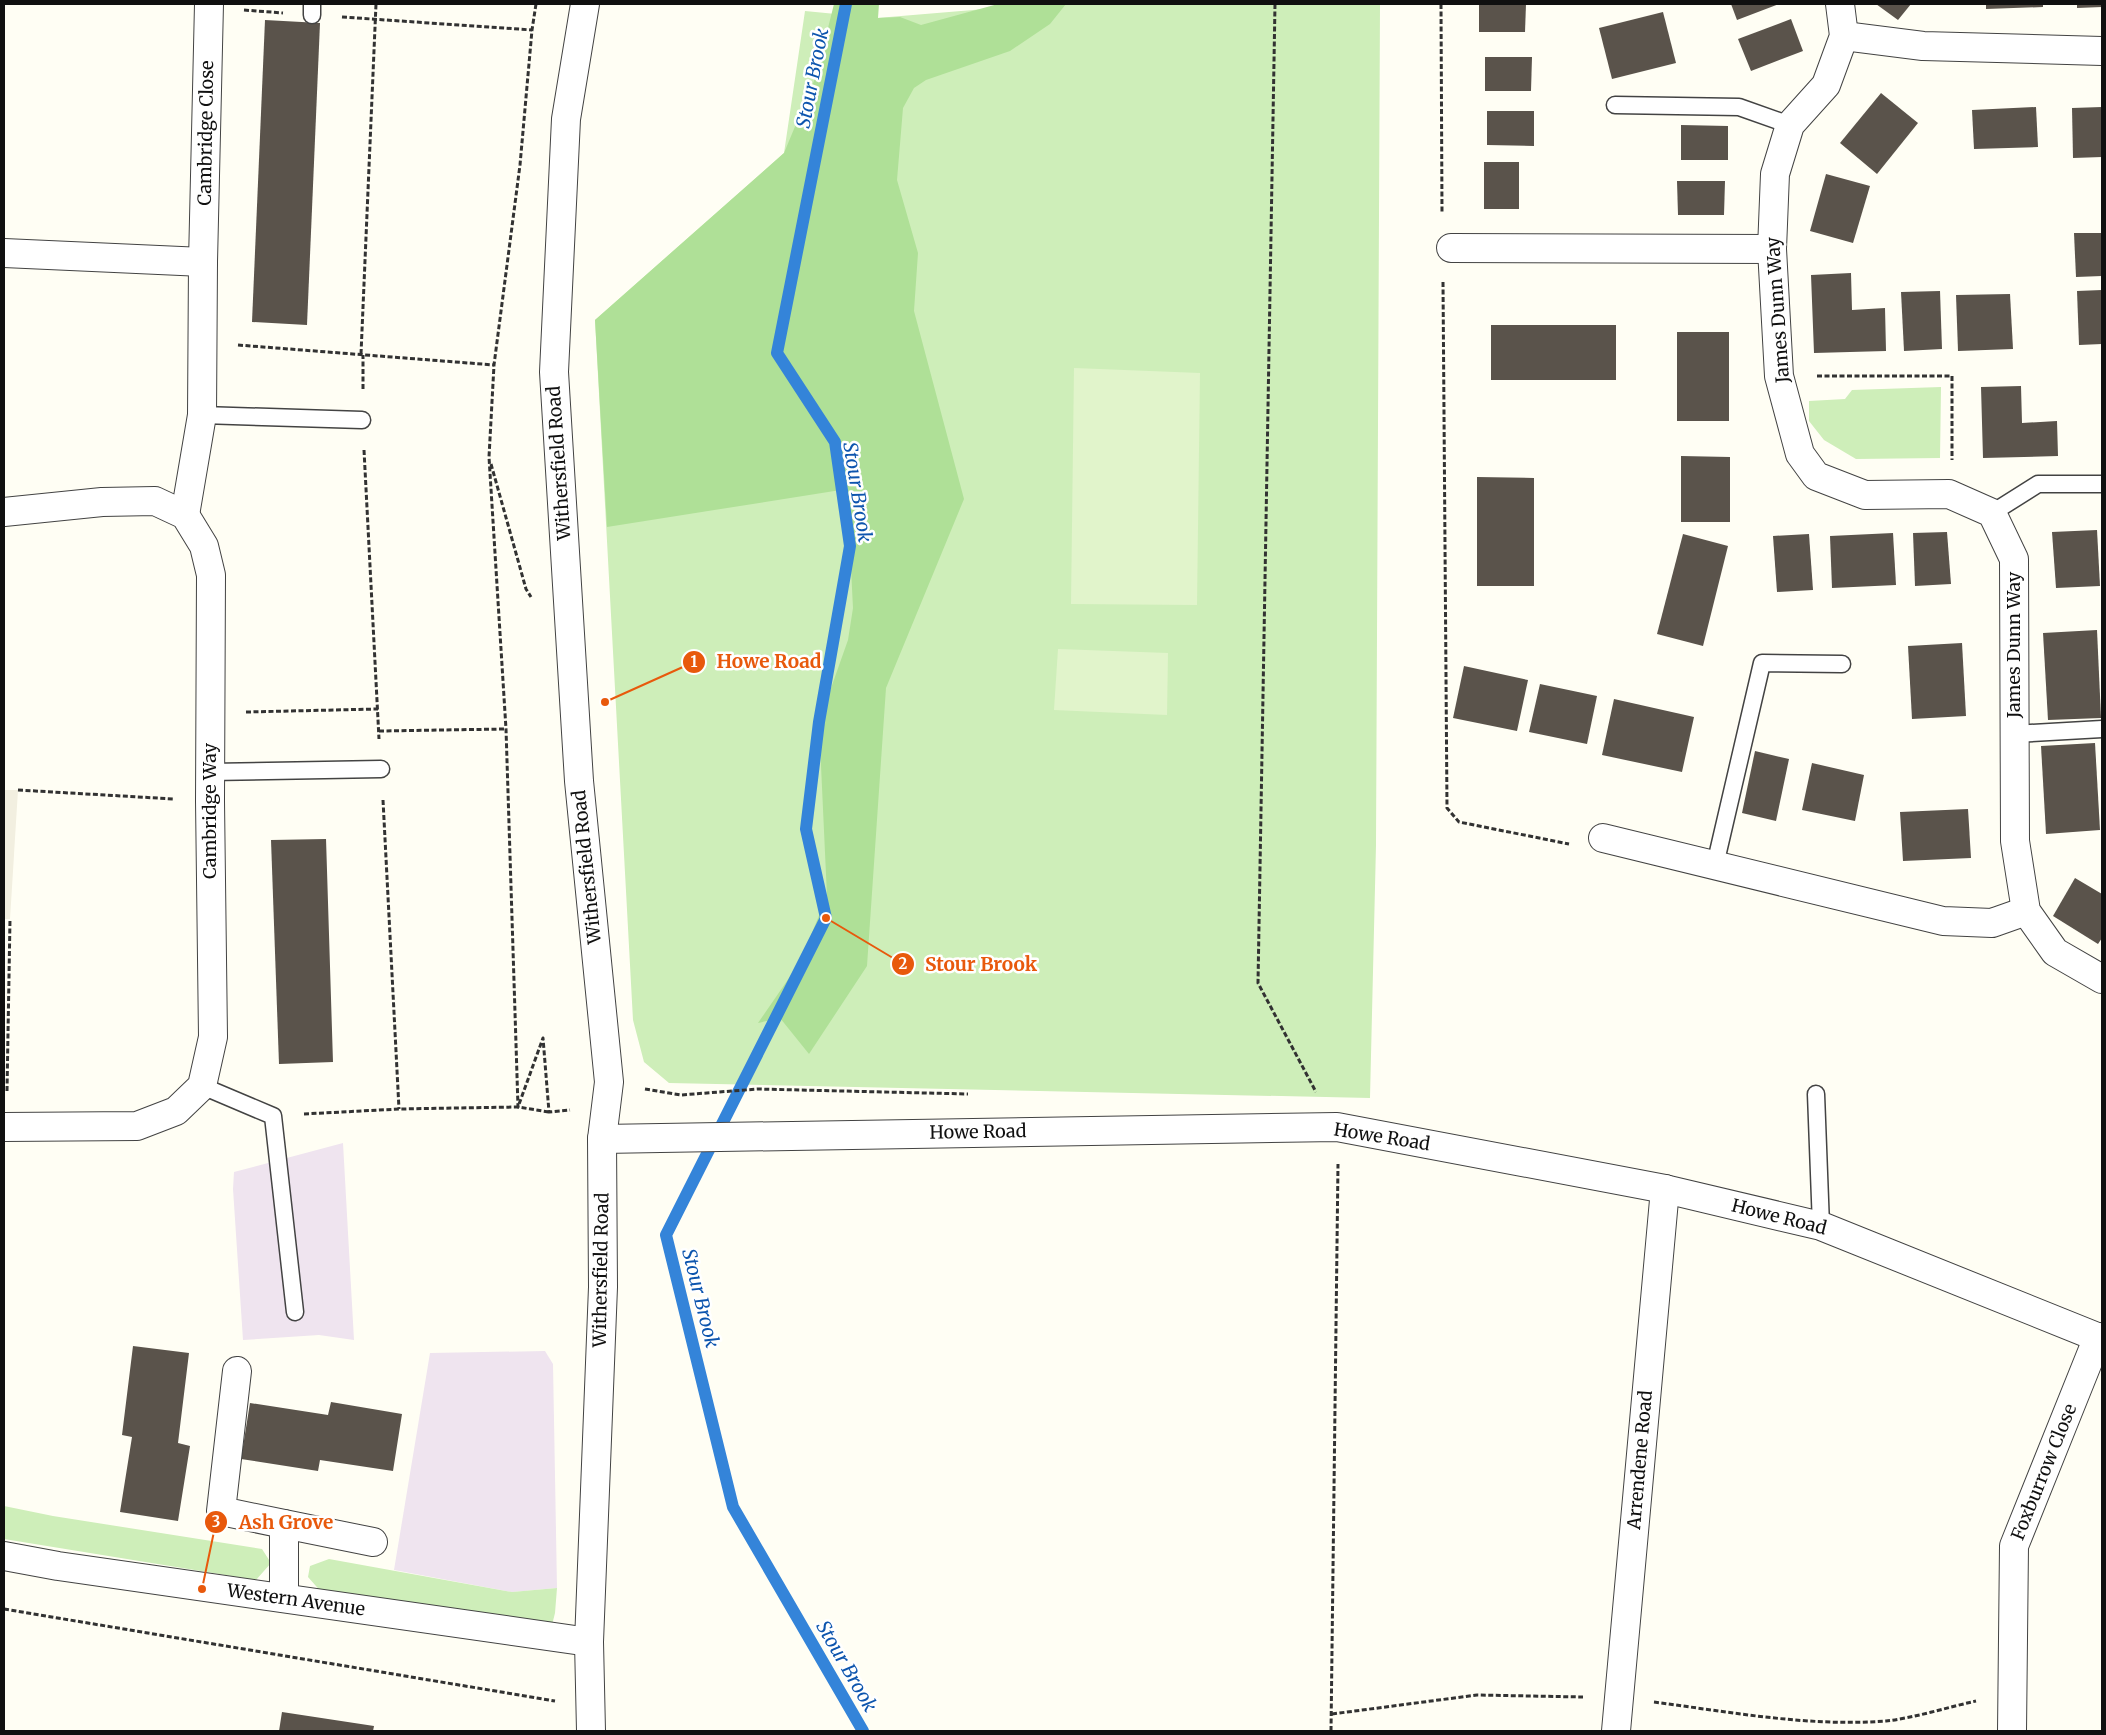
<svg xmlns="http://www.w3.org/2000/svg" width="2106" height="1735" viewBox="0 0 2106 1735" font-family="Merriweather,serif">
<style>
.industrial{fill:#efe4ef}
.green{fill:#ceeeb9}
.forest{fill:#afe097}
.pitch{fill:#e1f4cb}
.plaza{fill:#f2efe0}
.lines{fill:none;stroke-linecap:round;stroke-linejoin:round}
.stream{stroke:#3484d9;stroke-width:12}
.building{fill:#5a534b}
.service-casing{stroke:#434343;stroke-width:19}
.minor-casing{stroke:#434343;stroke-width:30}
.tertiary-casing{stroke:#434343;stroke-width:30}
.path{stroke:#323232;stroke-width:3;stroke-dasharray:5 2.5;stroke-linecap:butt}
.service{stroke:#fff;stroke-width:16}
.minor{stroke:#fff;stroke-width:28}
.tertiary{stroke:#fff;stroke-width:28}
.labels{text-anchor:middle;stroke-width:5;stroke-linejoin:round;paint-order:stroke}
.street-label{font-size:18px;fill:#101010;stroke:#fff}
.water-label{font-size:19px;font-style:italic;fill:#0d55ae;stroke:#fff}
.leader{fill:none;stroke:#e8590c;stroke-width:2}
.callout-dot{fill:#e8590c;stroke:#fff;stroke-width:2}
.mark-label{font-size:15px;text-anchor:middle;font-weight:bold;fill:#fff}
.callout-label{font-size:19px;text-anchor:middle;font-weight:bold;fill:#e8590c;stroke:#fff;stroke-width:5;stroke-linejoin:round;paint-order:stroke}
</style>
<rect width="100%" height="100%" fill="#fffef4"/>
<g class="industrial">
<path d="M 343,1143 L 354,1340 L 319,1335 L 243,1340 L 233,1189 L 234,1172 Z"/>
<path d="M 545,1351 L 553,1364 L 557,1588 L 512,1592 L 394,1570 L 430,1353 Z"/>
</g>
<g class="green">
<path d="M 1044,4 L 1380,4 L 1376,845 L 1370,1098 L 669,1083 L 644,1062 L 633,1020 L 595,320 L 784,153 L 805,11 L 877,18 Z"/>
<path d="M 1941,387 L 1940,458 L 1856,459 L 1824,440 L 1809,421 L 1809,401 L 1845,399 L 1852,390 Z"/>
<path d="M 4,1506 L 53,1516 L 262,1549 L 271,1563 L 256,1580 L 4,1539 Z"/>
<path d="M 329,1559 L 512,1592 L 557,1588 L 555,1613 L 552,1625 L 323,1594 L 308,1577 L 310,1566 Z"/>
</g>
<path class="forest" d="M 834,4 L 879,4 L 878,18 L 900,17 L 921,25 L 998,4 L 1066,4 L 1050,24 L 1010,51 L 926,80 L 914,88 L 903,108 L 897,180 L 918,253 L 914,311 L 964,499 L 886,688 L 867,966 L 809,1054 L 780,1018 L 758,1023 L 800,962 L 827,896 L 819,722 L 848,640 L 853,608 L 847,489 L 607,527 L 595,320 L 784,153 L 816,76 Z"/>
<g class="pitch">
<path d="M 1074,368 L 1200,373 L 1197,605 L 1071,604 Z"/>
<path d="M 1058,649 L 1168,653 L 1167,715 L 1054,710 Z"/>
</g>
<path class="plaza" d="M 4,790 L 18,790 L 10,919 L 4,919 Z"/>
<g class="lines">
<path class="stream" d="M 846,4 L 777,353 L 835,442 L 850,546 L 819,722 L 806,829 L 826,918 L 666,1235 L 733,1507 L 863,1731"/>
</g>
<g class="building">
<path d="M 1479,4 L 1526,4 L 1525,32 L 1479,32 Z"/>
<path d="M 1731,4 L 1779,4 L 1737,20 Z"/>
<path d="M 1876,4 L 1911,4 L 1898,20 Z"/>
<path d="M 1986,4 L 2043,4 L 2043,7 L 1986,9 Z"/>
<path d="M 2077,4 L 2102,4 L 2102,7 L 2077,8 Z"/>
<path d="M 1663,12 L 1676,63 L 1612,79 L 1599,28 Z"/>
<path d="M 1791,19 L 1803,51 L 1751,71 L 1738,39 Z"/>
<path d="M 265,20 L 320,23 L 307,325 L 252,322 Z"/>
<path d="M 1485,57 L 1532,57 L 1531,91 L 1485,91 Z"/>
<path d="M 1881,93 L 1918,123 L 1877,174 L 1840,143 Z"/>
<path d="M 2036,107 L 2038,147 L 1974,149 L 1972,110 Z"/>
<path d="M 2102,107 L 2102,157 L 2073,158 L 2072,108 Z"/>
<path d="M 1487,111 L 1534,111 L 1534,146 L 1487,145 Z"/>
<path d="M 1681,125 L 1728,126 L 1728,160 L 1681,160 Z"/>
<rect x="1484" y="162" width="35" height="47"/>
<path d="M 1826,174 L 1870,186 L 1853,243 L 1810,231 Z"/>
<path d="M 1677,181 L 1725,181 L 1724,215 L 1678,215 Z"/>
<path d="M 2074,233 L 2102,233 L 2102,276 L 2076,277 Z"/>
<path d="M 1851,273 L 1852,310 L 1885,308 L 1886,351 L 1814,353 L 1811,275 Z"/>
<path d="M 2102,290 L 2102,344 L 2079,345 L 2077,291 Z"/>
<path d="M 1940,291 L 1942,349 L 1904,351 L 1901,292 Z"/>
<path d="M 2010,294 L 2013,349 L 1958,351 L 1956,295 Z"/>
<rect x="1491" y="325" width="125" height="55"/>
<rect x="1677" y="332" width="52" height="89"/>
<path d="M 2021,386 L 2022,423 L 2057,421 L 2058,456 L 1983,458 L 1981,387 Z"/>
<path d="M 1681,456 L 1730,457 L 1730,522 L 1681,522 Z"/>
<path d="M 1477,477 L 1534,478 L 1534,586 L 1477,586 Z"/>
<path d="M 2097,530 L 2100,586 L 2056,588 L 2052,532 Z"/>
<path d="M 1947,532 L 1951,584 L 1915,586 L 1913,533 Z"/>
<path d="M 1893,533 L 1896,585 L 1832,588 L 1830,536 Z"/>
<path d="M 1683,534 L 1728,546 L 1703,646 L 1657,634 Z"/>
<path d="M 1809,534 L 1813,590 L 1777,592 L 1773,536 Z"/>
<path d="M 2097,630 L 2101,718 L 2048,720 L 2043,633 Z"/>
<path d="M 1962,643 L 1966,716 L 1912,719 L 1908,646 Z"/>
<path d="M 1464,666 L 1528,680 L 1517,731 L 1453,718 Z"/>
<path d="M 1540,684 L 1597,696 L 1587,744 L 1529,732 Z"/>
<path d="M 1614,699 L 1694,717 L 1682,772 L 1602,755 Z"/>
<path d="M 2095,743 L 2100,830 L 2046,834 L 2041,746 Z"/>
<path d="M 1755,751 L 1789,759 L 1776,821 L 1742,813 Z"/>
<path d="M 1812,763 L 1864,775 L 1855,821 L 1802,810 Z"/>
<path d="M 1968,809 L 1971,858 L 1903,861 L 1900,812 Z"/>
<path d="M 326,839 L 333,1062 L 279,1064 L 271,840 Z"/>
<path d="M 2075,878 L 2102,894 L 2102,938 L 2098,944 L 2053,916 Z"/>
<path d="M 133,1346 L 189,1353 L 178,1443 L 190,1446 L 178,1521 L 120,1512 L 132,1437 L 122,1435 Z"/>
<path d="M 331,1402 L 402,1414 L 393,1471 L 320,1460 L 318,1471 L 241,1459 L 250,1403 L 328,1415 Z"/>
<path d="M 282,1712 L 374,1726 L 373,1731 L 279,1731 Z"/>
</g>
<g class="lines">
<defs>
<g id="service">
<path d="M 312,15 L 312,4"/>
<path d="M 1615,105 L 1739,107 L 1790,125"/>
<path d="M 202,415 L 362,420"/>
<path d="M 1992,513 L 2038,484 L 2102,484"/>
<path d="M 2014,734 L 2102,729"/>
<path d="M 210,772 L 381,769"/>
<path d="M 1715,865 L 1762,663 L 1842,664"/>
<path d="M 202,1086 L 273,1116 L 295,1312"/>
<path d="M 1816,1094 L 1821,1226"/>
</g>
<g id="minor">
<path d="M 1840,4 L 1844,36 L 1826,85 L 1790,125 L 1775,174 L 1772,249 L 1779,376 L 1800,454 L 1816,476 L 1865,495 L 1949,494 L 1992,513 L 2014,559 L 2015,841 L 2026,911 L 2055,952 L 2102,979"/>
<path d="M 1844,36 L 1923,46 L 2102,51"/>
<path d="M 1451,248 L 1772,249"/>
<path d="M 4,253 L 203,262"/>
<path d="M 4,512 L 102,502 L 155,501 L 185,515 L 204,546 L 211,575 L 210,801 L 213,1037 L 202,1086 L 176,1111 L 137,1126 L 4,1127"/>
<path d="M 185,515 L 202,415 L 203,262 L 209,4"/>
<path d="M 1603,838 L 1943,921 L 1992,923 L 2026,911"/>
<path d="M 602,1139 L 1337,1127 L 1665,1189 L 1821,1226 L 2102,1339"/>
<path d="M 237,1371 L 221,1511 L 284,1524 L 284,1598"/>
<path d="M 284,1524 L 373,1542"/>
<path d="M 4,1556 L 58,1566 L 589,1642"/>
<path d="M 1616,1731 L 1665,1189"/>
<path d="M 2012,1731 L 2014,1546 L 2098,1337"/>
</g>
<path id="tertiary" d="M 585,4 L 566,119 L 554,372 L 579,781 L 609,1082 L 602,1139 L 603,1287 L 589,1642 L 591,1731"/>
</defs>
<use href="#service" class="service-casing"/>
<use href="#minor" class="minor-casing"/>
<use href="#tertiary" class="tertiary-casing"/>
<g class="path">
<path d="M 536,4 L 532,30 L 520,165 L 494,365 L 489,457 L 506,729 L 518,1107 L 549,1112"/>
<path d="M 1275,4 L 1258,983 L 1316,1092"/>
<path d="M 1441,4 L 1442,213"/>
<path d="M 244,10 L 283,13"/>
<path d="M 342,17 L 532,30"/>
<path d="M 1443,282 L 1447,808 L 1459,822 L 1569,844"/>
<path d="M 238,345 L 494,365"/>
<path d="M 361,354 L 376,4"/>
<path d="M 1817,376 L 1952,376 L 1952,460"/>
<path d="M 363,389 L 363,355"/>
<path d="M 364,450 L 379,739"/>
<path d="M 491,464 L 526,589 L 531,597"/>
<path d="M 246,712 L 378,709"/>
<path d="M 379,731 L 506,729"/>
<path d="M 18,790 L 174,799"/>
<path d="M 383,800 L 399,1109"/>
<path d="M 645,1089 L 681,1095 L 758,1089 L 968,1094"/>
<path d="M 7,1091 L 10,919"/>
<path d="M 304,1114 L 399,1109 L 518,1107 L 543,1038 L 549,1112 L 570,1110"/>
<path d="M 4,1609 L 555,1701"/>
<path d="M 1654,1702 C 1730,1712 1809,1727 1886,1721 C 1914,1718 1949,1707 1976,1701"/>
<path d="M 1332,1714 L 1477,1695 L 1583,1697"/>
<path d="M 1331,1731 L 1338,1164"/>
</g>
<use href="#service" class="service"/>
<use href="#minor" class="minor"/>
<use href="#tertiary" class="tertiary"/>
</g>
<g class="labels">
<g class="street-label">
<text transform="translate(206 133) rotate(-89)" y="6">Cambridge Close</text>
<text transform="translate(1778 310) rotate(-94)" y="6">James Dunn Way</text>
<text transform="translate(559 463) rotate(-94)" y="6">Withersfield Road</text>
<text transform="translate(2014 645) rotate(-90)" y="6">James Dunn Way</text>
<text transform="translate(210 811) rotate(-90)" y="6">Cambridge Way</text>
<text transform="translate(587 867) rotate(-96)" y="6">Withersfield Road</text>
<text transform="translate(978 1132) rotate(-1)" y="6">Howe Road</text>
<text transform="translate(1382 1137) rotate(9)" y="6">Howe Road</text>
<text transform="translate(1779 1217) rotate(14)" y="6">Howe Road</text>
<text transform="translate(601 1270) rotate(-89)" y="6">Withersfield Road</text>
<text transform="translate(1640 1460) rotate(-85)" y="6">Arrendene Road</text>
<text transform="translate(2044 1472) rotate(-68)" y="6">Foxburrow Close</text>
<text transform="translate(296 1600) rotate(8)" y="6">Western Avenue</text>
</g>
<g class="water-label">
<text transform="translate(812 78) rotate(-79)" y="7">Stour Brook</text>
<text transform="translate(858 492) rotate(81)" y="7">Stour Brook</text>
<text transform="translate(701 1298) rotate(76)" y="7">Stour Brook</text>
<text transform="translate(847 1666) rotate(60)" y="7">Stour Brook</text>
</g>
</g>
<path class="leader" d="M605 702L694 662M826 918L903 964M202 1589L216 1522"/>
<g class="callout-dot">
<circle cx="605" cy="702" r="5"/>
<circle cx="826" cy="918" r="5"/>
<circle cx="202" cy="1589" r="5"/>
<circle cx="694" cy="662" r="12"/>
<circle cx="903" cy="964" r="12"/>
<circle cx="216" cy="1522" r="12"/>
</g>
<g class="mark-label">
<text x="694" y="667">1</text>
<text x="903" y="969">2</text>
<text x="216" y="1527">3</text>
</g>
<g class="callout-label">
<text x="769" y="668">Howe Road</text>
<text x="981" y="971">Stour Brook</text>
<text x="286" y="1529">Ash Grove</text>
</g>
<rect width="2106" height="1735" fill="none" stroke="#101010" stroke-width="10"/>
</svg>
